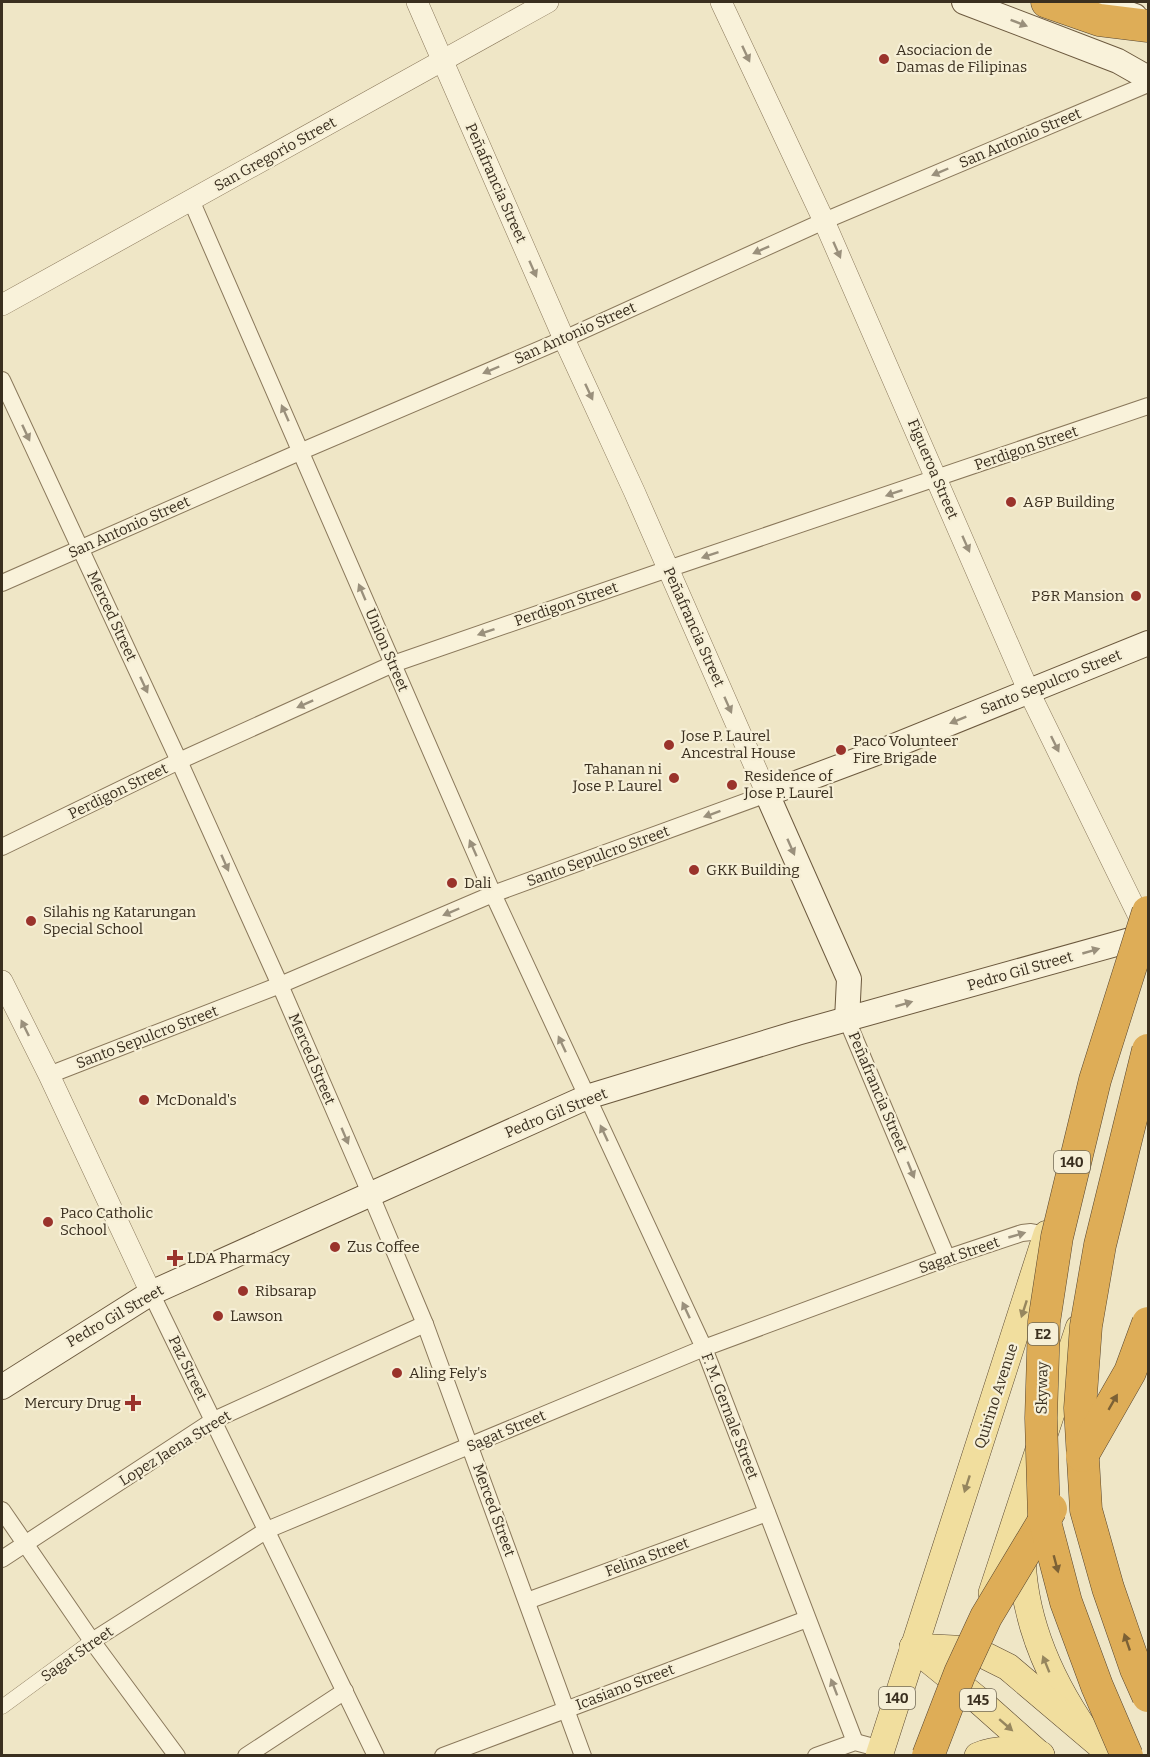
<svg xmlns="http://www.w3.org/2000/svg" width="1150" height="1757" viewBox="0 0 1150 1757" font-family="Bitter,serif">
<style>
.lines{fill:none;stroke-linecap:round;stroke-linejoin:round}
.pedestrian-casing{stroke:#8a785b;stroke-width:15}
.minor-casing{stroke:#8a785b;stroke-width:18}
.tertiary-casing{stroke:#8a785b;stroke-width:22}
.secondary-casing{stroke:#6c593e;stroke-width:26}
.primary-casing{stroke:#58462f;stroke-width:28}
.motorway-casing{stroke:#58462f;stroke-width:33}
.pedestrian{stroke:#f9f2da;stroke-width:14}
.minor{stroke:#f9f2da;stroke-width:16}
.tertiary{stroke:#f9f2da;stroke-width:21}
.secondary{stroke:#f9f2da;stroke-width:24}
.primary{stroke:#f1de9e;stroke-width:27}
.motorway{stroke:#dead57;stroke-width:32}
.motorway-bridge-casing{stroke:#58462f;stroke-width:33;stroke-linecap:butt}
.motorway-bridge{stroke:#dead57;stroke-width:32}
.oneway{fill:#9a907c}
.oneway2{fill:#96865e}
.oneway3{fill:#7c6135}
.poi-dot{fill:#9a332b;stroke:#f6efd6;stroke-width:2}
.labels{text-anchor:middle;stroke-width:4.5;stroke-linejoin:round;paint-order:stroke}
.shield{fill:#f6efd6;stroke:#726956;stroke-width:1.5}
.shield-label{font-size:14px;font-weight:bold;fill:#3a2f1f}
.poi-label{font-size:15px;fill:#3a2f1f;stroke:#f6efd6;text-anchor:start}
.street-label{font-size:15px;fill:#3a2f1f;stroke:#f6efd6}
</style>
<rect width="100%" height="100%" fill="#efe6c6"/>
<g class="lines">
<defs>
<path id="pedestrian" d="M 2,1707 L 92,1641"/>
<g id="minor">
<path d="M 191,200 L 493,894 L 704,1348 L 855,1742"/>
<path d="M 2,380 L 179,761 L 280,985 L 370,1193 L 425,1324 L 583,1756"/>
<path d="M 2,583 L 302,451 L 564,339 L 824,221 L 1148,84"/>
<path d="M 2,847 L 179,761 L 393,664 L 668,569 L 1148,406"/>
<path d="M 847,1020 L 947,1258"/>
<path d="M 49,1075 L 280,985 L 493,894 L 767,794"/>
<path d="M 151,1293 L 376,1756"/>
<path d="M 2,1510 L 92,1641 L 177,1756"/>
<path d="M 2,1559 L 214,1420 L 425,1324"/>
<path d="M 527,1601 L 767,1513"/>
<path d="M 92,1641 L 267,1530 L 704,1348 L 947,1258 L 1022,1233 L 1031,1232 L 1047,1235"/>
<path d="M 246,1756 L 345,1691"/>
<path d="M 443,1756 L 807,1619"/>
<path d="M 816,1756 L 855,1742 L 881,1749"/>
</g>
<g id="tertiary">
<path d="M 417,2 L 564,339 L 634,491 L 767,794"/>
<path d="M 721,2 L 824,221 L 1029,692 L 1146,931"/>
<path d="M 2,305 L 548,2"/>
<path d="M 2,981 L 49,1075 L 151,1293"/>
</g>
<g id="secondary">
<path d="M 964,2 L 1118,61 L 1148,78"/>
<path d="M 1096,2 L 1135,16"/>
<path d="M 847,1020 L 849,979 L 767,794 L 879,752 L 1148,643"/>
<path d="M 2,1387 L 151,1293 L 587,1097 L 797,1033 L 1148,935"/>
</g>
<g id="primary">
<path d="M 1022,1547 C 1021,1616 1048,1677 1086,1732"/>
<path d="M 992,1593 L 1079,1328"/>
<path d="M 913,1647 L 974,1650 L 1008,1667 L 1113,1756"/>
<path d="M 913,1647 L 977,1699 L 1041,1756"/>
<path d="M 879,1756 L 1047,1234"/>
<path d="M 978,1756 C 999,1747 1020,1750 1041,1755"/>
</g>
<path id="motorway" d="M 1047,2 L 1099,20 L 1148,26"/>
</defs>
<use href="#pedestrian" class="pedestrian-casing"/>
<use href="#minor" class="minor-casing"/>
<use href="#tertiary" class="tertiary-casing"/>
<use href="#secondary" class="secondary-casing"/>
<use href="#primary" class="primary-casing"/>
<use href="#motorway" class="motorway-casing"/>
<use href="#pedestrian" class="pedestrian"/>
<use href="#minor" class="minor"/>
<use href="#tertiary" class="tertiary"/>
<use href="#secondary" class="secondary"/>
<use href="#primary" class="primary"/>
<use href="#motorway" class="motorway"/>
<defs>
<g id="motorway-bridge">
<path d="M 1148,1050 L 1100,1245 L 1086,1326 L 1080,1408 L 1086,1510 L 1108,1588 L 1136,1669 L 1148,1696"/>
<path d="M 1082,1456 L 1130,1372 L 1148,1323"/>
<path d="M 928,1756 L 960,1673 L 986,1617 L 1051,1509"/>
<path d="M 1127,1756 L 1097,1686 L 1066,1602 L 1044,1518 L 1041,1418 L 1044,1322 L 1057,1237 L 1095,1080 L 1148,912"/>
</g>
</defs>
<use href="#motorway-bridge" class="motorway-bridge-casing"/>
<use href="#motorway-bridge" class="motorway-bridge"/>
</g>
<defs><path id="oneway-solid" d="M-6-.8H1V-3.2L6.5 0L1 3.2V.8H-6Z" transform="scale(1.5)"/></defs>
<g class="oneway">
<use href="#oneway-solid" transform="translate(1019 23) rotate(21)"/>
<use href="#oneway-solid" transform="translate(746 54) rotate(65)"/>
<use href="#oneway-solid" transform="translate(940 172) rotate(157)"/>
<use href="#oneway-solid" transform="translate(761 250) rotate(156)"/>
<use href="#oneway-solid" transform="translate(837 250) rotate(66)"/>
<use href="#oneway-solid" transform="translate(533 269) rotate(66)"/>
<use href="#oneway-solid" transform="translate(491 370) rotate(157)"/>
<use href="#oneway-solid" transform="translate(589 392) rotate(65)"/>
<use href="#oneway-solid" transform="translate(285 413) rotate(-114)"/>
<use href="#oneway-solid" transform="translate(26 433) rotate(65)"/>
<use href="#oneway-solid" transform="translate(894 493) rotate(161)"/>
<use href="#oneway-solid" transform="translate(966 544) rotate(66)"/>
<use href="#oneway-solid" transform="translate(710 555) rotate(161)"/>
<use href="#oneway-solid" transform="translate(362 592) rotate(-113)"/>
<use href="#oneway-solid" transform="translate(486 632) rotate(161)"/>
<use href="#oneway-solid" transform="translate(144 685) rotate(65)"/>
<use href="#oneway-solid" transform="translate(305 704) rotate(156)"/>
<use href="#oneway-solid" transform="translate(728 705) rotate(66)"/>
<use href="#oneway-solid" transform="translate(958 720) rotate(158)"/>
<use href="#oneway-solid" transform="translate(1055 744) rotate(64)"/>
<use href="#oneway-solid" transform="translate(712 814) rotate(160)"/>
<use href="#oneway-solid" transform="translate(791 847) rotate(66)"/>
<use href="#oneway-solid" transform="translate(473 848) rotate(-114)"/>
<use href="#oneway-solid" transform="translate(225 863) rotate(66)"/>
<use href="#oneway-solid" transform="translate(451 912) rotate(157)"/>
<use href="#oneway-solid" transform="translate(1091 951) rotate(-16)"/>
<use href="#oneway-solid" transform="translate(904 1004) rotate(-16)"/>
<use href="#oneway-solid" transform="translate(25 1028) rotate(-116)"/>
<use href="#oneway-solid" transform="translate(562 1044) rotate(-115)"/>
<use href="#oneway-solid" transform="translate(604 1133) rotate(-115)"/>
<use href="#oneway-solid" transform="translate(345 1136) rotate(67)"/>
<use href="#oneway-solid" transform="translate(911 1170) rotate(68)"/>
<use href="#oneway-solid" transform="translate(1017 1235) rotate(-16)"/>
<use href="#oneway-solid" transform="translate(686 1310) rotate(-115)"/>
<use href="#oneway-solid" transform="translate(834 1687) rotate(-111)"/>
</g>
<g class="oneway2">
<use href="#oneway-solid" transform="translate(1024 1309) rotate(108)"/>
<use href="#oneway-solid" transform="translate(967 1484) rotate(108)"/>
<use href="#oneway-solid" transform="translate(1046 1664) rotate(-112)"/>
<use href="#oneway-solid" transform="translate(1006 1725) rotate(41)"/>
</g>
<g class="oneway3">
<use href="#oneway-solid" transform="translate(1113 1402) rotate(-60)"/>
<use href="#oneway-solid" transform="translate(1056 1564) rotate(75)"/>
<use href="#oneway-solid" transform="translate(1127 1642) rotate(-109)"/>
</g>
<g class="poi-dot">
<circle cx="884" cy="59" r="6"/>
<circle cx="1011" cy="502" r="6"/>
<circle cx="1136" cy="596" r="6"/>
<circle cx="669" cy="745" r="6"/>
<circle cx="841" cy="750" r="6"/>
<circle cx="674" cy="778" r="6"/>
<circle cx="732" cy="785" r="6"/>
<circle cx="694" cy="870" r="6"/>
<circle cx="452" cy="883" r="6"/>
<circle cx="31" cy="921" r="6"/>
<circle cx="144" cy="1100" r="6"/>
<circle cx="48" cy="1222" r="6"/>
<circle cx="335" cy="1247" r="6"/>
<path d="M172 1249h6v6h6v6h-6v6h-6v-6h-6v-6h6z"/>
<circle cx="243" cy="1291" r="6"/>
<circle cx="218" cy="1316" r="6"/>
<circle cx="397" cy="1373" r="6"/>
<path d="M130 1394h6v6h6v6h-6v6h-6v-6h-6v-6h6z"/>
</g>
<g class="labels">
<g class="shield">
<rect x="1054" y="1151" width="36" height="22" rx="4.5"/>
<rect x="1028" y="1323" width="30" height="22" rx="4.5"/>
<rect x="879" y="1687" width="36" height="22" rx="4.5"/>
<rect x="960" y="1689" width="36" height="22" rx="4.5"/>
</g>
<g class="shield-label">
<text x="1072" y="1167">140</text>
<text x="1043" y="1339">E2</text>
<text x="897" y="1703">140</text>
<text x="978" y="1705">145</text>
</g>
<g class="poi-label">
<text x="896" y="55">Asociacion de<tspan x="896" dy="17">Damas de Filipinas</tspan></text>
<text x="1023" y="507">A&amp;P Building</text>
<text x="1124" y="601" text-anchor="end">P&amp;R Mansion</text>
<text x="681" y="741">Jose P. Laurel<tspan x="681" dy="17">Ancestral House</tspan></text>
<text x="853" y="746">Paco Volunteer<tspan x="853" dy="17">Fire Brigade</tspan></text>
<text x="662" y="774" text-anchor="end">Tahanan ni<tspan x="662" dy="17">Jose P. Laurel</tspan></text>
<text x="744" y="781">Residence of<tspan x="744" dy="17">Jose P. Laurel</tspan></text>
<text x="706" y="875">GKK Building</text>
<text x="464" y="888">Dali</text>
<text x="43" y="917">Silahis ng Katarungan<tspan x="43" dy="17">Special School</tspan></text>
<text x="156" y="1105">McDonald's</text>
<text x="60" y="1218">Paco Catholic<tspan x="60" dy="17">School</tspan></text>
<text x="347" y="1252">Zus Coffee</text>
<text x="187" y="1263">LDA Pharmacy</text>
<text x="255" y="1296">Ribsarap</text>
<text x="230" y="1321">Lawson</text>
<text x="409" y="1378">Aling Fely's</text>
<text x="121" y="1408" text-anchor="end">Mercury Drug</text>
</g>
<g class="street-label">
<text transform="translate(1020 138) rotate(-23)" y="5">San Antonio Street</text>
<text transform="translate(275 154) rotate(-29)" y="5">San Gregorio Street</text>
<text transform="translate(496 183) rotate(66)" y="5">Peñafrancia Street</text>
<text transform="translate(575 333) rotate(-24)" y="5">San Antonio Street</text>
<text transform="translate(1026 448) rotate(-19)" y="5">Perdigon Street</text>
<text transform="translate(933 469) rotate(67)" y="5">Figueroa Street</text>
<text transform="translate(129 527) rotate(-24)" y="5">San Antonio Street</text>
<text transform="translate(566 604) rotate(-19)" y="5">Perdigon Street</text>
<text transform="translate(112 616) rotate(65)" y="5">Merced Street</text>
<text transform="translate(694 627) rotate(66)" y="5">Peñafrancia Street</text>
<text transform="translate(387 650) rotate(67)" y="5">Union Street</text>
<text transform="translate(1051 682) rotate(-22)" y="5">Santo Sepulcro Street</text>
<text transform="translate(118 791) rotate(-26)" y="5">Perdigon Street</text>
<text transform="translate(598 856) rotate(-20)" y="5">Santo Sepulcro Street</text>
<text transform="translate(1020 971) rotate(-16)" y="5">Pedro Gil Street</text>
<text transform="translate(147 1037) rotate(-21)" y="5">Santo Sepulcro Street</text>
<text transform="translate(312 1059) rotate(67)" y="5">Merced Street</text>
<text transform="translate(878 1092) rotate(67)" y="5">Peñafrancia Street</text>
<text transform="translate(556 1113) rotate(-22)" y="5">Pedro Gil Street</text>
<text transform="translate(959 1255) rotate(-19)" y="5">Sagat Street</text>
<text transform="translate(115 1316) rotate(-30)" y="5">Pedro Gil Street</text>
<text transform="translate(188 1368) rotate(64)" y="5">Paz Street</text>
<text transform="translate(1042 1388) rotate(-89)" y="5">Skyway</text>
<text transform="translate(996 1396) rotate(-72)" y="5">Quirino Avenue</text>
<text transform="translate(730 1416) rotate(69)" y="5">F. M. Gernale Street</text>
<text transform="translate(506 1431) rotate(-23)" y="5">Sagat Street</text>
<text transform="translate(175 1448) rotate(-32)" y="5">Lopez Jaena Street</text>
<text transform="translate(494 1510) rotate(70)" y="5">Merced Street</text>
<text transform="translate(647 1557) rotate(-20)" y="5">Felina Street</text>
<text transform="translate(77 1654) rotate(-35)" y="5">Sagat Street</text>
<text transform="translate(625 1687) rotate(-21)" y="5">Icasiano Street</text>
</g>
</g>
<rect width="1150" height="1757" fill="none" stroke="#3a2f1f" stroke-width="6"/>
</svg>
